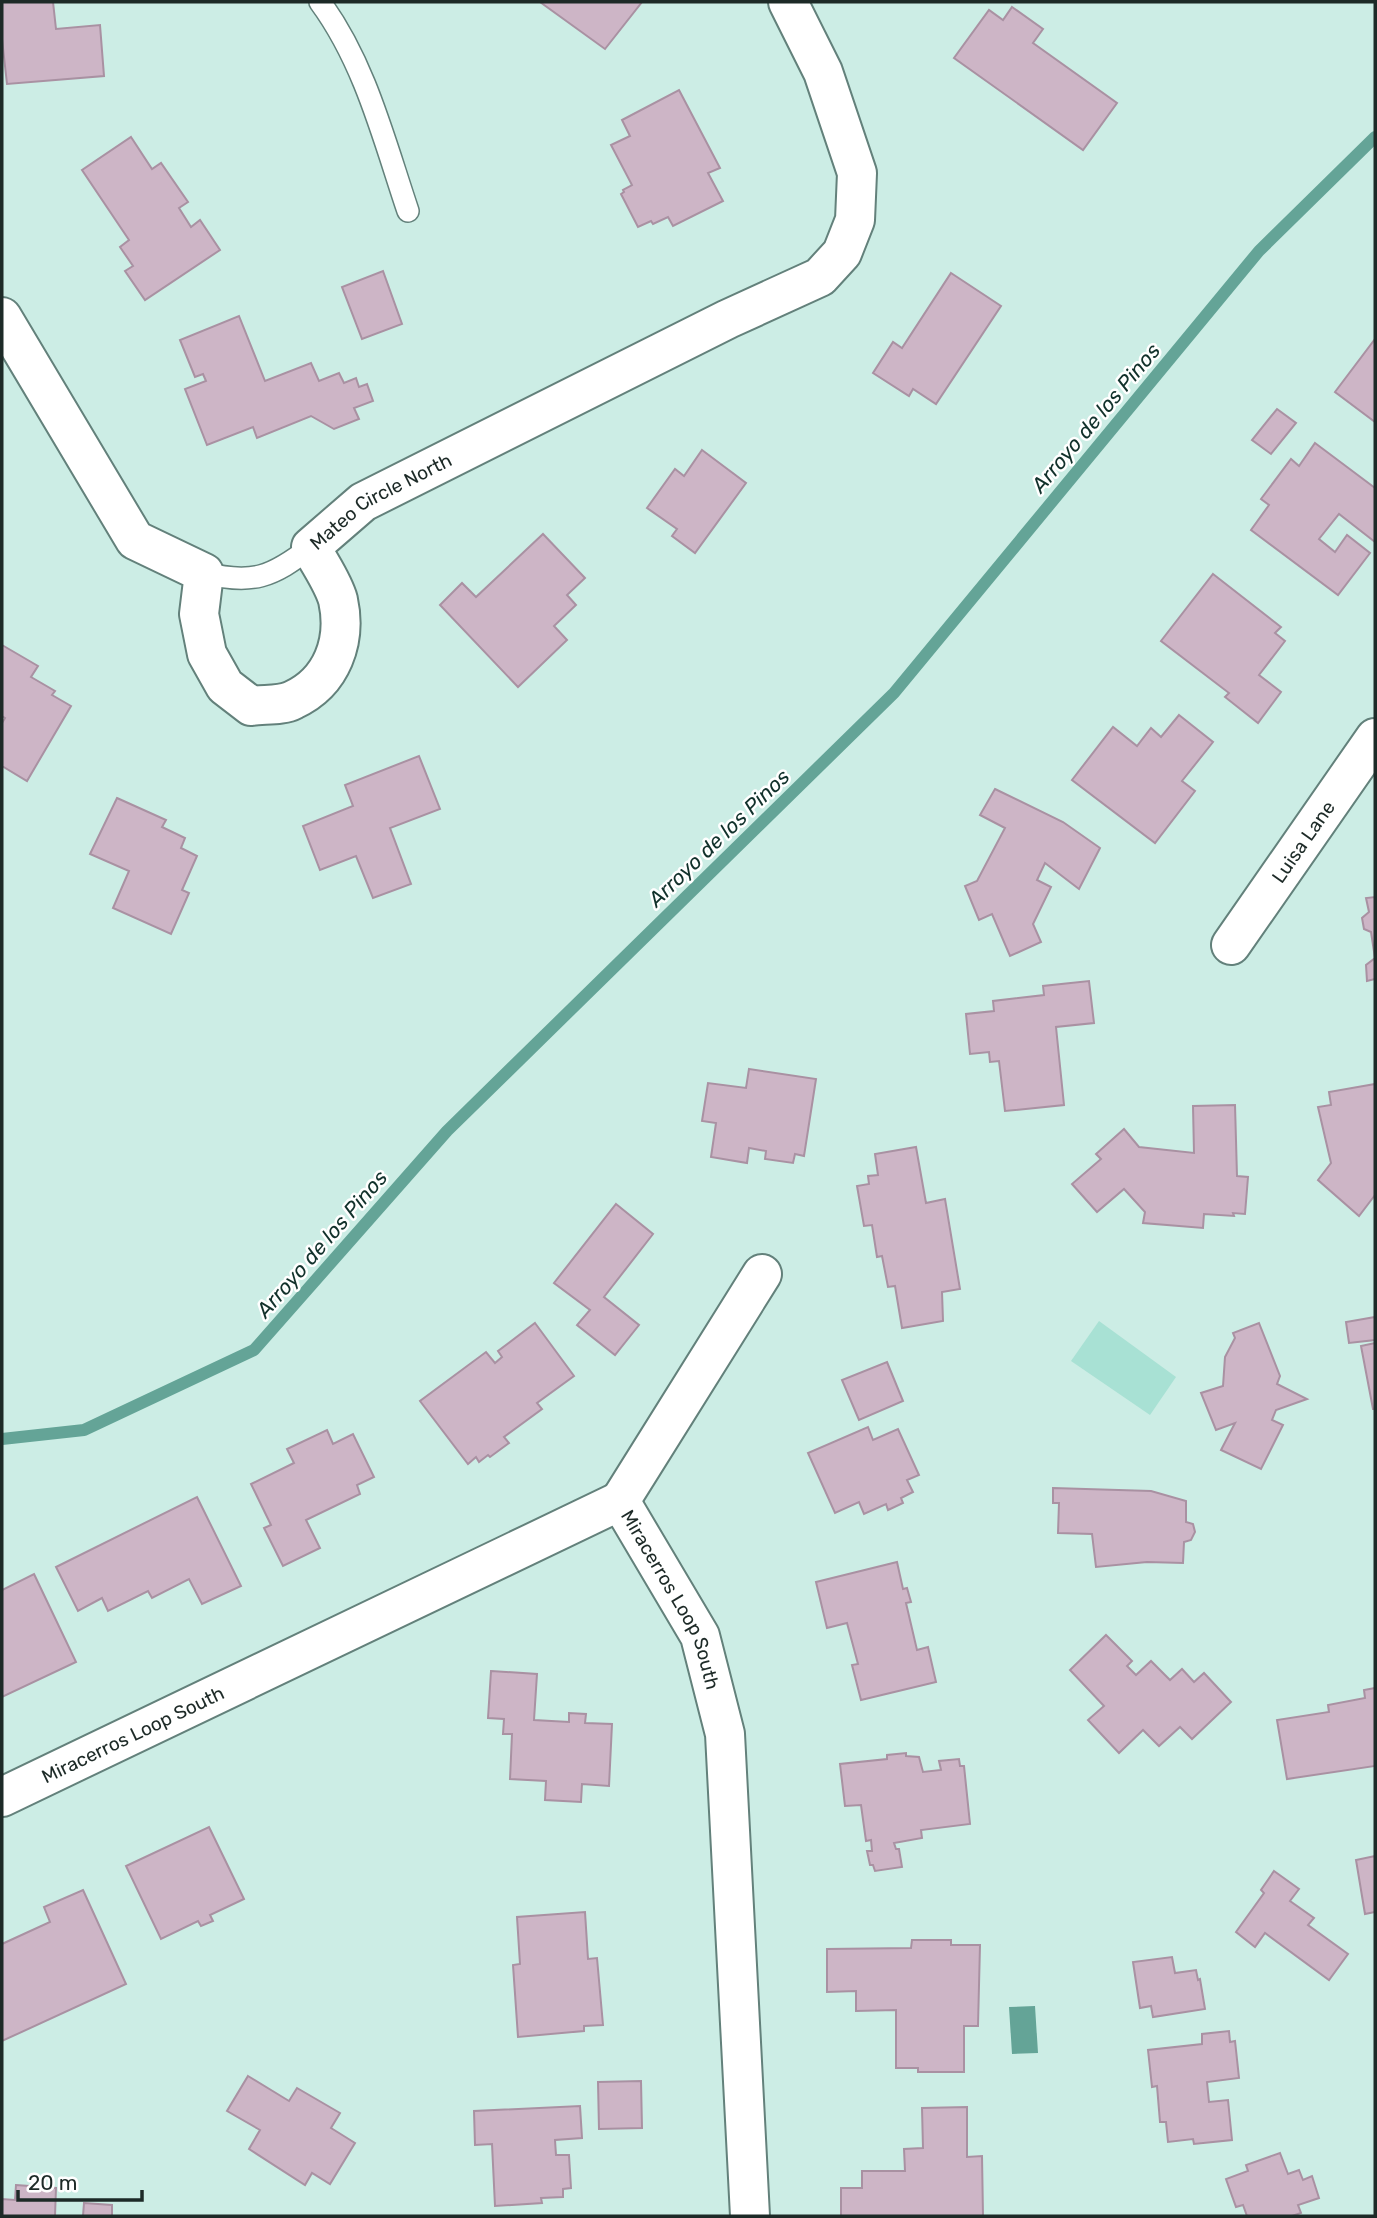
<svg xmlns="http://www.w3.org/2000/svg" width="1377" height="2218" viewBox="0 0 1377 2218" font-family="Rubik,sans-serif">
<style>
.green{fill:#a8e1d4}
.water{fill:#64a497}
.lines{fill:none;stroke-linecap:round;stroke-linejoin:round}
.stream{stroke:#64a497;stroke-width:12}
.building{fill:#cdb5c6;stroke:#a991a2;stroke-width:2}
.lane-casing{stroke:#63817b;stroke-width:24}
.street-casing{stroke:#63817b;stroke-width:42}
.lane{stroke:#fff;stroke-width:21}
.street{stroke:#fff;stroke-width:38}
.labels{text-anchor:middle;stroke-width:5;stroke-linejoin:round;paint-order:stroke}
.street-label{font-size:19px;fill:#1d2a27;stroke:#fff}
.water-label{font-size:21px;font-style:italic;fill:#11312b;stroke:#fff}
</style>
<rect width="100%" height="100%" fill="#ccede5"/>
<path class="green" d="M 1099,1321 L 1176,1377 L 1150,1415 L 1071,1361 Z"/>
<path class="water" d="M 1035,2006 L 1038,2053 L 1012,2054 L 1009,2007 Z"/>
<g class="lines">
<path class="stream" d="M 2,1439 L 84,1430 L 254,1350 L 447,1131 L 894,693 L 1259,251 L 1375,137"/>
</g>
<g class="building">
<path d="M 2,2 L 53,2 L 56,29 L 100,25 L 104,76 L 7,84 L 2,39 Z"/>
<path d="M 540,2 L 642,2 L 605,49 Z"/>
<path d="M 1012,7 L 1043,29 L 1033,43 L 1117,103 L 1083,150 L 954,58 L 989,10 L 1003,20 Z"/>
<path d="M 679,90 L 720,168 L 708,173 L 723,201 L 673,226 L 668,217 L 653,224 L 651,221 L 638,227 L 621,194 L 624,192 L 623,190 L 632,185 L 611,145 L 630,136 L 622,120 Z"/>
<path d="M 131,137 L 152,169 L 161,163 L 188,202 L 179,208 L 191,227 L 200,220 L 220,250 L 145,300 L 125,271 L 133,266 L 120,247 L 129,240 L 82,170 Z"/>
<path d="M 383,271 L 402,324 L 362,339 L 342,287 Z"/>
<path d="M 951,273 L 1001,306 L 936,404 L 913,389 L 909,396 L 873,373 L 893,342 L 902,348 Z"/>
<path d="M 239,316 L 265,381 L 311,363 L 319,381 L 339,373 L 344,383 L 356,378 L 359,387 L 367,384 L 373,401 L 354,408 L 359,419 L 334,429 L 311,416 L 257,438 L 253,427 L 207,445 L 185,389 L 206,381 L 203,374 L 195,377 L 180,340 Z"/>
<path d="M 1375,339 L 1375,422 L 1335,392 Z"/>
<path d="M 1277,409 L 1296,423 L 1271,454 L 1252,440 Z"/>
<path d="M 1315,443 L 1375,488 L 1375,542 L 1339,514 L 1319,539 L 1335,552 L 1347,535 L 1370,553 L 1338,595 L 1251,530 L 1269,505 L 1261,499 L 1291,459 L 1299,466 Z"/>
<path d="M 702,450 L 746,483 L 695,553 L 672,536 L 677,529 L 647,508 L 675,469 L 684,476 Z"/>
<path d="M 543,534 L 585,578 L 567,595 L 576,605 L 554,626 L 567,640 L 518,687 L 440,605 L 462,583 L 476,597 Z"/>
<path d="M 1213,574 L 1281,627 L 1275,633 L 1285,641 L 1259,675 L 1281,692 L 1258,723 L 1225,697 L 1229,693 L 1161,641 Z"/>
<path d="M 2,645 L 38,666 L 31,677 L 55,691 L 52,695 L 71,706 L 27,781 L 2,766 L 2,723 L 5,718 L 2,716 Z"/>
<path d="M 1179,715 L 1213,742 L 1182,781 L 1195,791 L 1155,843 L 1072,780 L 1113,727 L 1137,746 L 1151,728 L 1161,737 Z"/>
<path d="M 419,756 L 440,809 L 390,828 L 411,884 L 373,898 L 356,856 L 320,870 L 303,826 L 353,806 L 345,785 Z"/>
<path d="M 995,789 L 1063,822 L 1100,848 L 1079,889 L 1045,863 L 1037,880 L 1051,887 L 1033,924 L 1041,942 L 1010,956 L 992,914 L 979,920 L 965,886 L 977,881 L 1005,828 L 980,815 Z"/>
<path d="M 117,798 L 166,820 L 162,827 L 185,838 L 181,848 L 197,856 L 182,890 L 189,893 L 171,934 L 113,908 L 129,871 L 90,854 Z"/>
<path d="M 1375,897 L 1375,979 L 1367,981 L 1366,965 L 1375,958 L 1371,932 L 1364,929 L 1362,918 L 1369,912 L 1366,898 Z"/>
<path d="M 1089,981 L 1094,1023 L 1056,1027 L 1064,1105 L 1005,1111 L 999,1061 L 990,1062 L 989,1052 L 970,1054 L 966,1014 L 994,1011 L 993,1001 L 1044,995 L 1043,986 Z"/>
<path d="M 749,1069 L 816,1079 L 804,1156 L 795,1154 L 793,1163 L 765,1159 L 766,1151 L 749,1148 L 747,1163 L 711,1157 L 716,1123 L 702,1121 L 708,1083 L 746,1088 Z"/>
<path d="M 1375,1084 L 1375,1195 L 1359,1216 L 1318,1180 L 1331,1163 L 1318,1107 L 1331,1105 L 1329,1092 Z"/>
<path d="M 1235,1105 L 1237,1176 L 1248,1177 L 1245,1214 L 1233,1213 L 1234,1216 L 1204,1214 L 1203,1228 L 1143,1223 L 1145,1212 L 1124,1189 L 1097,1212 L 1072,1184 L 1101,1159 L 1096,1154 L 1124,1129 L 1139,1147 L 1194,1153 L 1193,1106 Z"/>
<path d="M 916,1147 L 926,1203 L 945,1199 L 960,1289 L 942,1292 L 943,1321 L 902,1328 L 895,1286 L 888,1287 L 882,1256 L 877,1257 L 872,1225 L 864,1226 L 857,1186 L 869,1184 L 868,1176 L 878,1175 L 875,1154 Z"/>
<path d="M 616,1204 L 653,1234 L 604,1297 L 639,1325 L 615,1355 L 577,1325 L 590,1310 L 554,1283 Z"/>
<path d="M 1375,1317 L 1375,1340 L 1349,1343 L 1346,1322 Z"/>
<path d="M 535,1323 L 574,1376 L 537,1403 L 542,1409 L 504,1437 L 509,1443 L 490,1457 L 488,1455 L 479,1462 L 476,1457 L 468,1464 L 420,1401 L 486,1352 L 495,1363 L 502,1357 L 498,1351 Z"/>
<path d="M 1259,1323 L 1280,1376 L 1277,1384 L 1307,1399 L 1276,1410 L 1272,1420 L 1283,1425 L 1261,1469 L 1221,1450 L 1235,1423 L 1216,1430 L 1201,1393 L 1223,1386 L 1225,1357 L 1235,1338 L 1233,1333 Z"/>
<path d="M 1375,1343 L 1375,1409 L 1373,1409 L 1361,1346 Z"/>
<path d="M 887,1362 L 903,1401 L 859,1420 L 842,1380 Z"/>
<path d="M 868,1427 L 873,1440 L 898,1429 L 919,1475 L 907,1480 L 913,1492 L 901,1498 L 903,1503 L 888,1510 L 886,1504 L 864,1514 L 859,1502 L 835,1513 L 808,1453 Z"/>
<path d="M 327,1430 L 333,1444 L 353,1434 L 374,1477 L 357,1485 L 360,1494 L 306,1520 L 320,1548 L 283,1566 L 264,1528 L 271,1525 L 251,1484 L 294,1463 L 287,1449 Z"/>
<path d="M 1053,1488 L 1151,1491 L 1186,1501 L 1186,1522 L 1193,1524 L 1195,1532 L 1191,1540 L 1184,1542 L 1183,1563 L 1147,1562 L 1096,1567 L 1092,1534 L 1058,1533 L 1059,1503 L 1053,1503 Z"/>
<path d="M 197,1497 L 241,1586 L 202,1604 L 189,1579 L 152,1598 L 148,1591 L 108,1611 L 102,1598 L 78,1611 L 56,1567 Z"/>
<path d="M 897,1562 L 903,1589 L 907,1588 L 911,1602 L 906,1603 L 917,1650 L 928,1647 L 936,1682 L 861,1700 L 852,1665 L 858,1664 L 847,1623 L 827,1628 L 816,1582 Z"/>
<path d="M 34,1574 L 76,1662 L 2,1697 L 2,1590 Z"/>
<path d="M 1106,1635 L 1132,1661 L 1127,1666 L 1136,1675 L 1151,1661 L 1170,1680 L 1182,1669 L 1194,1682 L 1204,1673 L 1231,1702 L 1192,1739 L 1180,1727 L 1159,1746 L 1143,1730 L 1119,1753 L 1088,1720 L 1104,1706 L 1070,1670 Z"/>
<path d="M 491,1671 L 537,1674 L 534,1720 L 569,1722 L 569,1713 L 586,1714 L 585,1723 L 612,1724 L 609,1786 L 582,1784 L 581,1802 L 545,1800 L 546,1781 L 510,1779 L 512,1734 L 503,1734 L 504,1719 L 488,1718 Z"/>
<path d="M 1375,1688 L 1375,1766 L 1287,1779 L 1277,1720 L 1329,1712 L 1328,1705 L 1365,1698 L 1364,1690 Z"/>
<path d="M 906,1753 L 906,1756 L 919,1757 L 923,1772 L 941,1770 L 939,1761 L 959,1759 L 960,1766 L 964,1766 L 970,1824 L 921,1830 L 922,1838 L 894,1843 L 896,1849 L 899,1849 L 902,1867 L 875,1871 L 873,1865 L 870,1865 L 867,1851 L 872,1851 L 871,1840 L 866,1841 L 861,1805 L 845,1806 L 840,1764 L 887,1759 L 887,1755 Z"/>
<path d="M 209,1827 L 244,1899 L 210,1915 L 213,1921 L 201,1926 L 198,1921 L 161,1939 L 126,1866 Z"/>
<path d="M 1375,1856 L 1375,1912 L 1365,1914 L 1356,1860 Z"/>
<path d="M 1274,1871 L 1299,1889 L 1290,1901 L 1314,1918 L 1308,1925 L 1348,1954 L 1329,1980 L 1265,1933 L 1255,1947 L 1236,1932 L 1264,1893 L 1261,1890 Z"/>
<path d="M 83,1890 L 126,1984 L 2,2041 L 2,1944 L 50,1922 L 44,1907 Z"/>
<path d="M 585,1912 L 588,1959 L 597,1958 L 603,2025 L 584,2026 L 584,2031 L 518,2037 L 513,1965 L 520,1964 L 517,1917 Z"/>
<path d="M 912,1940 L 951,1940 L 951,1945 L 980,1945 L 978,2026 L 964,2026 L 964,2072 L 918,2072 L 918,2068 L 896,2068 L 896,2010 L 856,2011 L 856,1991 L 827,1992 L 827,1949 L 911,1948 Z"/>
<path d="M 1172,1957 L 1175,1973 L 1196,1970 L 1198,1980 L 1200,1979 L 1205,2009 L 1153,2017 L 1151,2006 L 1140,2008 L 1133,1962 Z"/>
<path d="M 1229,2031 L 1230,2042 L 1235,2041 L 1239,2078 L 1207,2082 L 1209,2102 L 1228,2100 L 1232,2140 L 1194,2144 L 1193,2139 L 1168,2142 L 1166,2122 L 1160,2122 L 1157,2086 L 1152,2087 L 1148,2050 L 1202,2044 L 1202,2034 Z"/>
<path d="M 248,2076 L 289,2101 L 297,2088 L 340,2113 L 331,2128 L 355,2143 L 330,2184 L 312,2173 L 305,2185 L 249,2149 L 260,2130 L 227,2111 Z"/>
<path d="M 641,2081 L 642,2128 L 599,2129 L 598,2082 Z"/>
<path d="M 580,2106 L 582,2138 L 555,2140 L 556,2155 L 569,2155 L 571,2188 L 563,2189 L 563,2197 L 541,2198 L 542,2203 L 495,2206 L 492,2144 L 475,2145 L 474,2111 Z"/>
<path d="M 967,2107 L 967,2157 L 982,2156 L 983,2216 L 841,2216 L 841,2188 L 862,2188 L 862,2171 L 905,2171 L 904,2149 L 923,2148 L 922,2108 Z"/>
<path d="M 1280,2153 L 1288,2174 L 1299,2170 L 1303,2180 L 1312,2176 L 1319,2198 L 1298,2205 L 1301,2213 L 1292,2216 L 1247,2216 L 1243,2205 L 1236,2207 L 1226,2179 L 1248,2171 L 1246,2165 Z"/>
<path d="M 16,2185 L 56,2188 L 55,2216 L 2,2216 L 2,2199 L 15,2200 Z"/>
<path d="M 84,2203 L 112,2205 L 112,2216 L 83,2216 Z"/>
</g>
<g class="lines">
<defs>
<g id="lane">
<path d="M 320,2 C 365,63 384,140 408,211"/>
<path d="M 204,573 C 253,585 272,577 311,547"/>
</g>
<g id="street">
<path id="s1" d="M 2,317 L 135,540 L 204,573 L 199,614 L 207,654 L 225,686 L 251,706 C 264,704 282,706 293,700 C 332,682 347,641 338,600 C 333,582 319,563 311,547 L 363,502 L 728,319 L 820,277 L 842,253 L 855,220 L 857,173 L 823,72 L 788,2"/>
<path id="s2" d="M 1231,945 L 1375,738"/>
<path id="s3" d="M 620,1501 L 700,1636 L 725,1734 L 750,2216"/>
<path d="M 620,1501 L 762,1274"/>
<path id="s4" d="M 2,1797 L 620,1501"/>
</g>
</defs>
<use href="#lane" class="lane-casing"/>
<use href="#street" class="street-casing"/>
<use href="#lane" class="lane"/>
<use href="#street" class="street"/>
</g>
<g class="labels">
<g class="street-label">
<text dy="7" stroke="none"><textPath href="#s1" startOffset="793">Mateo Circle North</textPath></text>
<text dy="7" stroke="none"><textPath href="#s2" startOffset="126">Luisa Lane</textPath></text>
<text dy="7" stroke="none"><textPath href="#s3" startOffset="112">Miracerros Loop South</textPath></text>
<text dy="7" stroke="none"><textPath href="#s4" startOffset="145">Miracerros Loop South</textPath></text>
</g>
<g class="water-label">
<text transform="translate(1096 418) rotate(-50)" y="7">Arroyo de los Pinos</text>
<text transform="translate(719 838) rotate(-44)" y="7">Arroyo de los Pinos</text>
<text transform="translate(322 1244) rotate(-49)" y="7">Arroyo de los Pinos</text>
</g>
</g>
<rect width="1377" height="2218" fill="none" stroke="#1d2a27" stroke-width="7"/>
<path d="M18 2190v10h124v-10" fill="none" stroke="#1d2a27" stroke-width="3.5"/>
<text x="28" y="2190" font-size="21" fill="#1d2a27" stroke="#ffffff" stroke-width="5" paint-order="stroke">20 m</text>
</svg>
